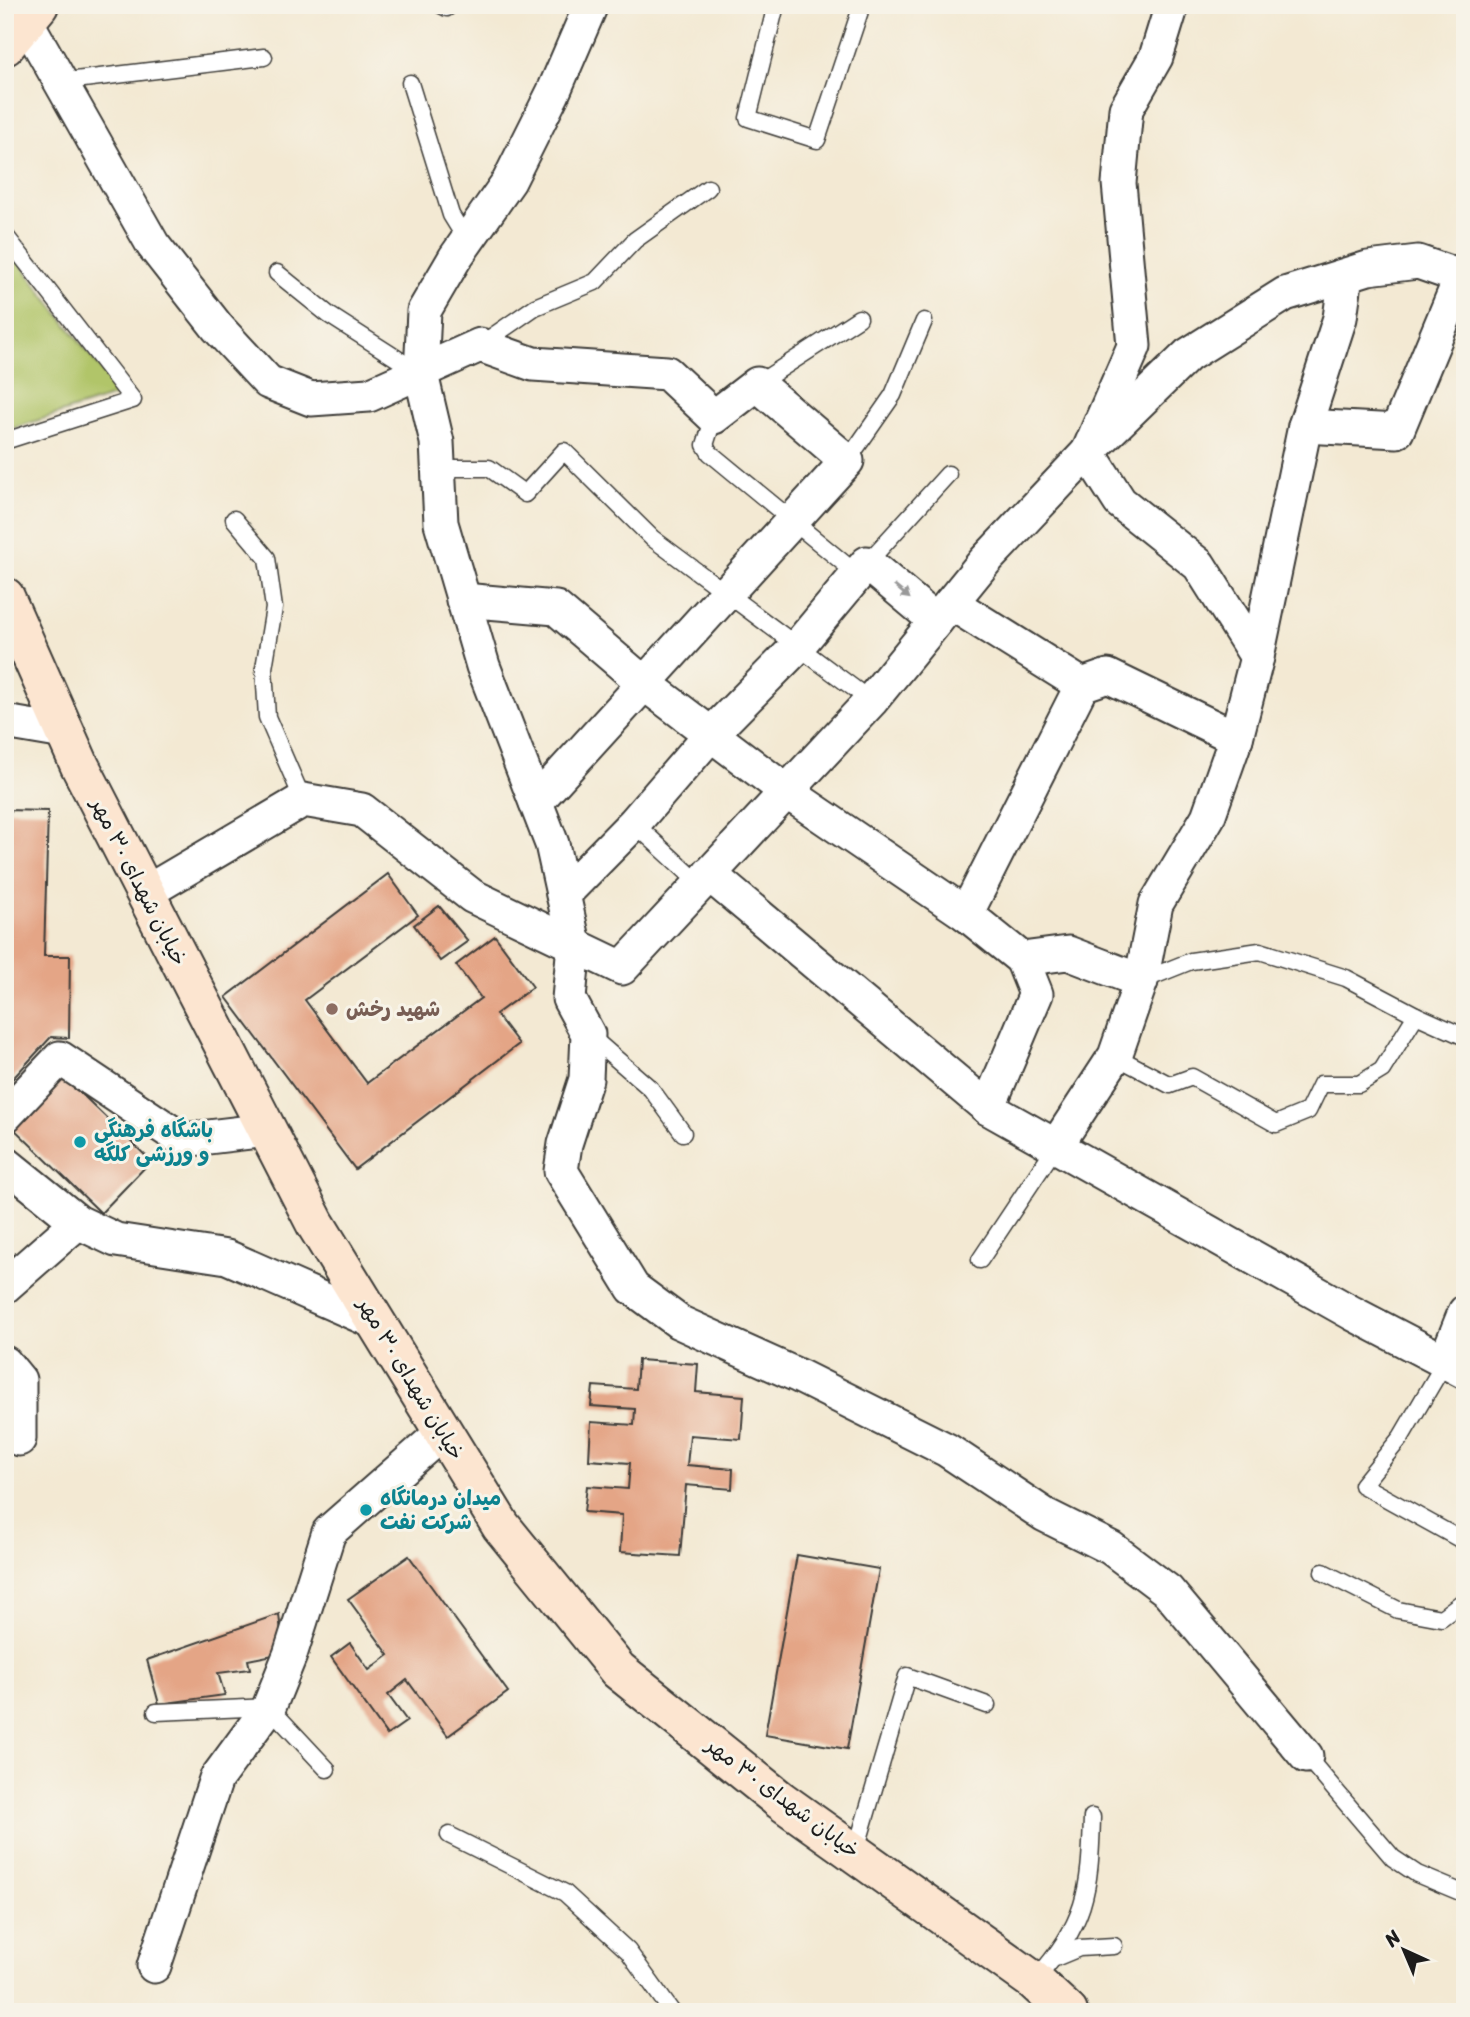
<svg xmlns="http://www.w3.org/2000/svg" width="1470" height="2017" viewBox="0 0 1470 2017" font-family="Sriracha,'Playpen Sans Arabic',sans-serif">
<style>
.green{fill:#b1c569;stroke:#667042;stroke-width:2}
.building{fill:#e4a586}
.lines{fill:none;stroke-linecap:round;stroke-linejoin:round}
.service-casing{stroke:#3c3b37;stroke-width:19}
.minor-casing{stroke:#3c3b37;stroke-width:37}
.secondary-casing{stroke:#3c3b37;stroke-width:42}
.service{stroke:#fff;stroke-width:16}
.minor{stroke:#fff;stroke-width:33}
.secondary{stroke:#fce5d0;stroke-width:38}
.oneway{fill:#999}
.education-dot{fill:#8d6e63;stroke:#f7f3e8;stroke-width:2.5}
.culture-dot{fill:#0f9aa8;stroke:#f7f3e8;stroke-width:2.5}
.labels{text-anchor:middle;stroke-width:6;stroke-linejoin:round;paint-order:stroke}
.street-label{font-size:21px;fill:#1c1c1c;stroke:#f7f3e8}
.education-label{font-size:21px;font-weight:bold;fill:#785e54;stroke:#f7f3e8;text-anchor:start}
.culture-label{font-size:21px;font-weight:bold;fill:#0d838f;stroke:#f7f3e8;text-anchor:start}
</style>
<rect width="100%" height="100%" fill="#f7f3e8"/>
<filter id="ink" filterUnits="userSpaceOnUse"><feTurbulence type="fractalNoise" baseFrequency=".0143" numOctaves="2"/><feDisplacementMap in="SourceGraphic" scale="14" xChannelSelector="R" yChannelSelector="G"/><feConvolveMatrix kernelMatrix="1 2 1 2 8 2 1 2 1" color-interpolation-filters="sRGB"/></filter>
<filter id="wash" filterUnits="userSpaceOnUse"><feTurbulence type="fractalNoise" baseFrequency=".00686" numOctaves="4" result="noise"/><feDisplacementMap in="SourceGraphic" scale="28" xChannelSelector="R" yChannelSelector="G"/><feGaussianBlur stdDeviation="1.57" result="paint"/><feColorMatrix in="noise" values="0 0 0 0 0 0 0 0 0 0 0 0 0 0 0 0 0 1.4 0 .05"/><feComposite in="paint" operator="in"/></filter>
<g filter="url(#wash)">
<rect width="100%" height="100%" fill="#f3e9d3"/>
<path class="green" d="M 5,244 L 120,394 L 5,431 Z"/>
<g id="blocks">
<g class="building">
<path d="M 5,810 L 48,811 L 44,956 L 70,956 L 69,1038 L 51,1037 L 5,1087 Z"/>
<path d="M 388,874 L 418,915 L 305,1000 L 367,1083 L 481,998 L 456,965 L 495,936 L 533,987 L 496,1014 L 519,1044 L 355,1169 L 226,997 Z"/>
<path d="M 439,906 L 468,941 L 440,961 L 414,925 Z"/>
<path d="M 59,1072 L 151,1161 L 101,1213 L 9,1124 Z"/>
<path d="M 638,1360 L 698,1364 L 696,1392 L 744,1396 L 741,1439 L 690,1435 L 687,1465 L 733,1469 L 732,1489 L 686,1485 L 680,1556 L 620,1552 L 622,1515 L 584,1512 L 587,1486 L 628,1489 L 630,1463 L 589,1460 L 591,1422 L 634,1425 L 635,1409 L 591,1406 L 593,1386 L 636,1389 Z"/>
<path d="M 797,1555 L 879,1569 L 847,1749 L 765,1735 Z"/>
<path d="M 409,1556 L 508,1692 L 448,1736 L 407,1680 L 388,1695 L 407,1721 L 387,1735 L 331,1657 L 350,1643 L 369,1670 L 389,1655 L 348,1599 Z"/>
<path d="M 279,1614 L 283,1653 L 248,1660 L 250,1669 L 218,1673 L 225,1695 L 159,1704 L 147,1660 Z"/>
</g>
</g>
</g>
<g filter="url(#ink)">
<use href="#blocks" fill-opacity="0" stroke="#3c3b37" stroke-width="2"/>
<g class="lines">
<defs>
<g id="service">
<path d="M 441,5 L 447,8"/>
<path d="M 776,5 L 748,118 L 817,140 L 862,5"/>
<path d="M 59,82 L 264,57"/>
<path d="M 410,83 L 451,215 L 467,241"/>
<path d="M 5,235 L 133,400 L 5,441"/>
<path d="M 277,273 L 329,315 L 418,372"/>
<path d="M 480,345 L 535,307 L 595,282 L 635,240 L 708,188"/>
<path d="M 757,384 L 859,318"/>
<path d="M 714,417 L 705,445 L 710,453 L 857,574"/>
<path d="M 847,461 L 893,395 L 924,321"/>
<path d="M 438,468 L 489,468 L 525,494 L 564,451 L 652,538 L 871,701"/>
<path d="M 234,519 L 267,558 L 274,608 L 264,668 L 267,717 L 303,800"/>
<path d="M 867,563 L 948,474"/>
<path d="M 634,823 L 700,884"/>
<path d="M 1141,981 L 1191,961 L 1260,951 L 1346,978 L 1416,1015"/>
<path d="M 590,1036 L 651,1089 L 683,1133"/>
<path d="M 1115,1056 L 1170,1085 L 1192,1077 L 1276,1124 L 1308,1111 L 1321,1084 L 1359,1084 L 1382,1070 L 1416,1015 L 1465,1037"/>
<path d="M 980,1260 L 1056,1146"/>
<path d="M 1445,1362 L 1401,1437 L 1362,1485 L 1465,1542"/>
<path d="M 1323,1572 L 1398,1610 L 1441,1618 L 1465,1600"/>
<path d="M 156,1712 L 269,1707 L 327,1769"/>
<path d="M 1306,1756 L 1393,1858 L 1417,1874 L 1465,1894"/>
<path d="M 449,1835 L 565,1893 L 628,1951 L 672,2012"/>
<path d="M 855,1853 L 907,1676 L 987,1705"/>
<path d="M 1055,1958 L 1079,1948 L 1114,1946"/>
<path d="M 1034,1981 C 1086,1923 1090,1893 1092,1817"/>
</g>
<g id="minor">
<path d="M 591,5 L 553,93 L 509,181 L 455,258 L 424,311 L 421,374 L 437,442 L 441,523 L 483,666 L 552,844 L 574,944 L 569,999 L 588,1034 L 586,1079 L 565,1144 L 561,1171 L 633,1288 L 679,1322 L 799,1376 L 947,1450 L 1045,1515 L 1111,1548 L 1168,1591 L 1306,1756"/>
<path d="M 1172,5 L 1156,57 L 1126,109 L 1119,183 L 1134,346 L 1088,452 L 1120,502 L 1199,565 L 1257,657"/>
<path d="M 26,21 L 153,245 L 218,328 L 268,382 L 311,399 L 369,395 L 480,345 L 533,364 L 667,373 L 714,417 L 757,384 L 847,461 L 536,802"/>
<path d="M 463,600 L 556,608 L 645,684 L 787,792 L 966,914"/>
<path d="M 951,603 L 1082,685 L 1108,676 L 1236,738"/>
<path d="M 1082,685 L 966,914 L 1022,959 L 1068,953 L 1141,981"/>
<path d="M 5,722 L 64,732"/>
<path d="M 709,874 L 988,1108 L 1352,1313 L 1465,1372"/>
<path d="M 145,893 L 303,800 L 362,810 L 472,896 L 622,968 L 871,701 L 985,561 L 1088,452 L 1188,355 L 1285,294 L 1368,268 L 1418,262 L 1461,277 L 1397,431 L 1305,426 L 1340,318 L 1346,275"/>
<path d="M 563,895 L 634,823 L 711,734 L 798,646 L 867,563 L 936,621"/>
<path d="M 988,1108 L 1036,994 L 1022,959"/>
<path d="M 5,1116 L 60,1058 L 183,1140 L 267,1130"/>
<path d="M 1056,1146 L 1115,1056 L 1141,981 L 1156,904 L 1208,817 L 1236,738 L 1257,657 L 1305,426"/>
<path d="M 5,1163 L 78,1222 L 116,1240 L 227,1257 L 379,1324"/>
<path d="M 5,1286 L 78,1222"/>
<path d="M 1445,1362 L 1465,1312"/>
<path d="M 5,1363 L 19,1380 L 19,1439"/>
<path d="M 154,1966 L 216,1779 L 269,1707 L 290,1655 L 329,1532 L 443,1432"/>
</g>
<g id="secondary">
<path d="M 5,46 L 39,5"/>
<path d="M 5,597 L 80,766 L 315,1223 L 501,1526 L 618,1670 L 780,1800 L 1034,1981 L 1068,2012"/>
</g>
</defs>
<use href="#service" class="service-casing"/>
<use href="#minor" class="minor-casing"/>
<use href="#secondary" class="secondary-casing"/>
<use href="#service" class="service"/>
<use href="#minor" class="minor"/>
<use href="#secondary" class="secondary"/>
</g>
<defs><path id="oneway-solid" d="M-6-.8H1V-3.2L6.5 0L1 3.2V.8H-6Z" transform="scale(1.75)"/></defs>
<use class="oneway" href="#oneway-solid" transform="translate(902 592) rotate(40)"/>
</g>
<circle class="education-dot" cx="332" cy="1009" r="7"/>
<g class="culture-dot">
<circle cx="80" cy="1142" r="7"/>
<circle cx="366" cy="1510" r="7"/>
</g>
<g class="labels">
<g class="street-label">
<text transform="translate(139 882) rotate(63)" y="7">خیابان شهدای ۳۰ مهر</text>
<text transform="translate(411 1379) rotate(59)" y="7">خیابان شهدای ۳۰ مهر</text>
<text transform="translate(783 1798) rotate(37)" y="7">خیابان شهدای ۳۰ مهر</text>
</g>
<g class="education-label">
<text x="346" y="1016">شهید رخش</text>
</g>
<g class="culture-label">
<text x="94" y="1137">باشگاه فرهنگی<tspan x="94" dy="24">و ورزشی کلگه</tspan></text>
<text x="380" y="1505">میدان درمانگاه<tspan x="380" dy="24">شرکت نفت</tspan></text>
</g>
</g>
<rect width="1470" height="2017" fill="none" stroke="#f7f3e8" stroke-width="28"/>
<g transform="translate(1404 1950) rotate(316)" stroke="#f7f3e8" stroke-width="5" paint-order="stroke">
<path d="M0-5L12 26L0 18L-12 26Z" fill="#1c1c1c"/>
<text y="-10" font-size="19" font-weight="bold" text-anchor="middle" fill="#1c1c1c">N</text>
</g>
</svg>
